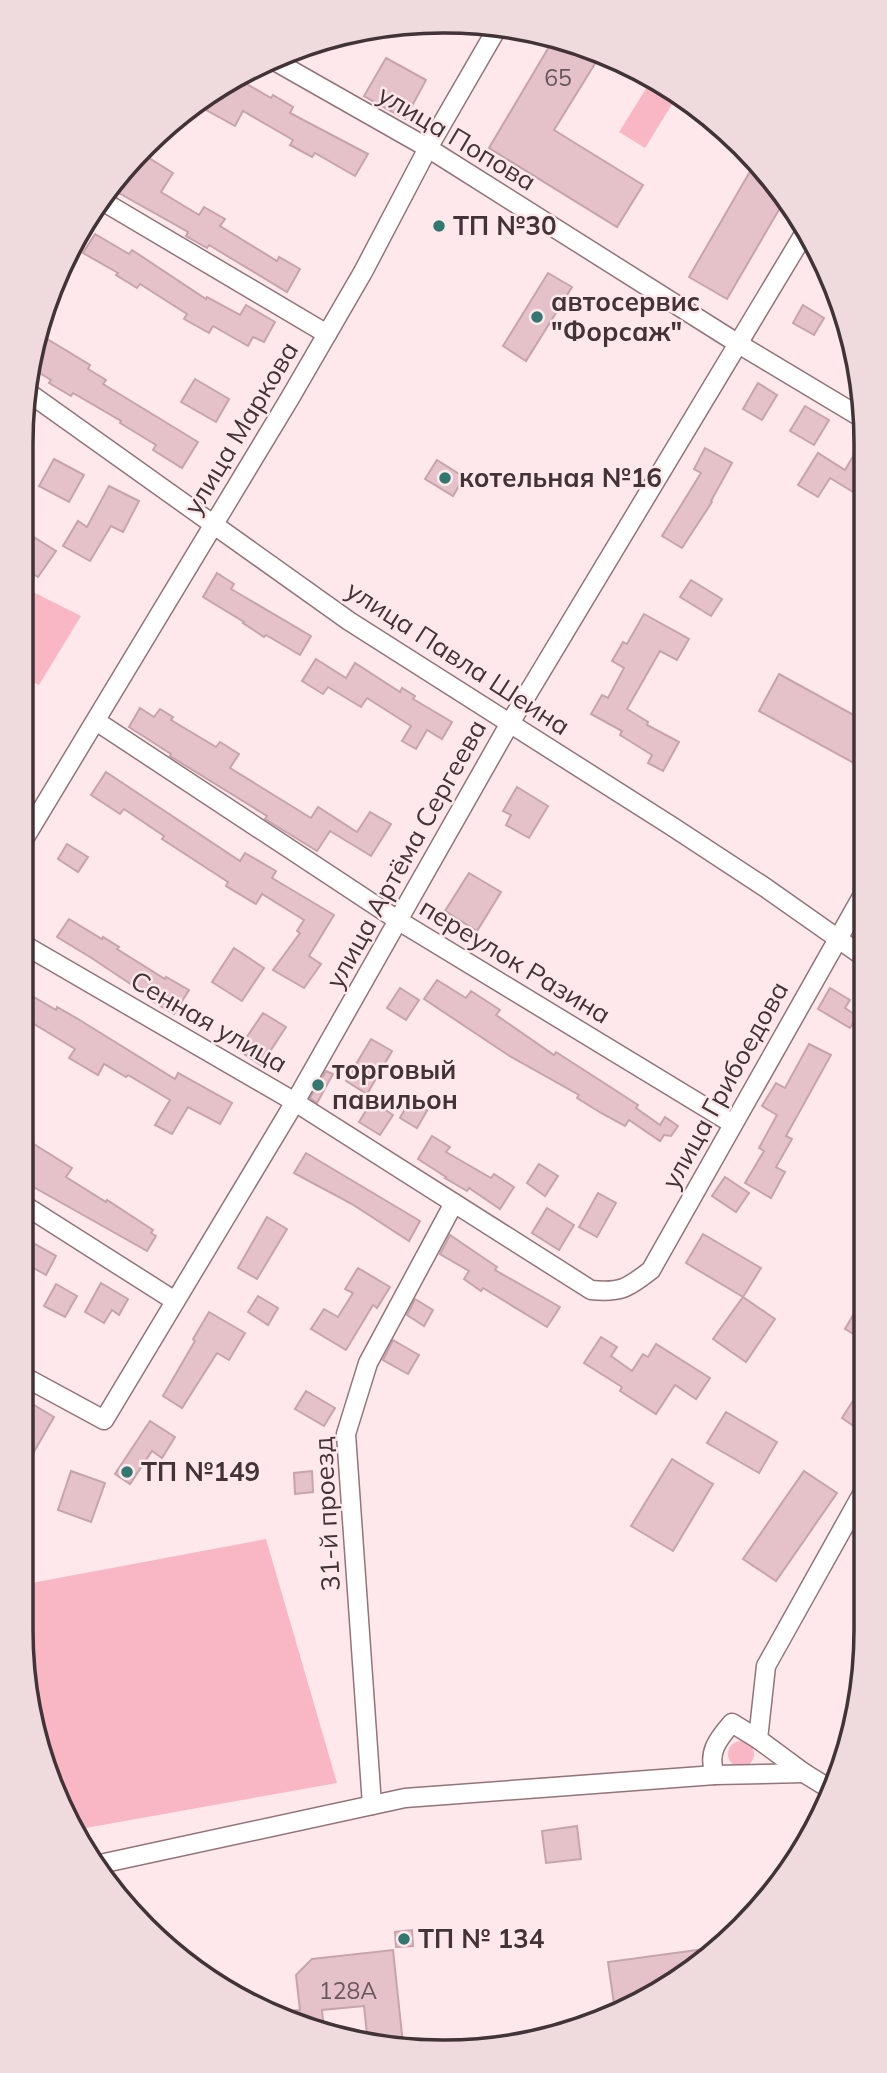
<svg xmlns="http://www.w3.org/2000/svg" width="887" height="2073" viewBox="0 0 887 2073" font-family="Mulish,sans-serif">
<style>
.green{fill:#f9b7c5}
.building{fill:#e5c2c9;stroke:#c6a4ab;stroke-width:2}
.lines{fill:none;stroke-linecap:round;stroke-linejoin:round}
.minor-casing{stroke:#93747a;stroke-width:21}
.minor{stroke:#fff;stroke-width:18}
.poi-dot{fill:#317870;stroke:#fee8ec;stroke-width:2.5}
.labels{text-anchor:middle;stroke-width:5;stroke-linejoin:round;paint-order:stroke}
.number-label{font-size:23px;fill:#6a575b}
.street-label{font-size:26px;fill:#413336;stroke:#fee8ec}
.poi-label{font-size:26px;font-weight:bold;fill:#413336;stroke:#fee8ec;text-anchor:start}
.rim{fill:none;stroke:#413336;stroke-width:3.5}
</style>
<rect width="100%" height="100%" fill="#fee8ec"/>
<g class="green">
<path d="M 652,79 L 679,93 L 645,148 L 619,132 Z"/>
<path d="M 21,586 L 81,616 L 39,685 L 21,676 Z"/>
<path d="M 266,1539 L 337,1783 L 80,1829 L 44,1766 L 21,1630 L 21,1585 Z"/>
<circle cx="741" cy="1754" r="13"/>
</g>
<g class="building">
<path d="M 553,40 L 580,44 L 601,54 L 554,130 L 643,185 L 617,227 L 489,148 Z"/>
<path d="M 386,58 L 426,80 L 405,119 L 364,96 Z"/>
<path d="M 238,79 L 271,98 L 273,95 L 293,107 L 290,113 L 368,154 L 355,176 L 315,153 L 312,157 L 290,145 L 293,140 L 243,111 L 235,126 L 201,107 Z"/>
<path d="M 141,153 L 173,173 L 161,192 L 199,215 L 204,207 L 225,219 L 220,226 L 277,261 L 279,257 L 300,269 L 287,292 L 209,245 L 207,248 L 186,236 L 188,232 L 117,192 Z"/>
<path d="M 756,161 L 784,201 L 727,299 L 689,277 Z"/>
<path d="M 95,234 L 129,254 L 132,250 L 206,299 L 207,297 L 240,315 L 246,305 L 275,322 L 264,342 L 253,337 L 248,346 L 213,326 L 209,333 L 184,319 L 187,314 L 140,284 L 137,288 L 116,275 L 118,273 L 83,253 Z"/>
<path d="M 548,273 L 572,287 L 526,361 L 503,346 Z"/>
<path d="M 803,305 L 824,318 L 814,335 L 793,323 Z"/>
<path d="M 39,334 L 90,365 L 88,369 L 106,380 L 103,384 L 198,442 L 182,468 L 153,450 L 156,445 L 120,423 L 121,421 L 73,393 L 71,396 L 49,383 L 51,380 L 33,369 Z"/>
<path d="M 195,379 L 229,399 L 216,422 L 181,402 Z"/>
<path d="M 758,383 L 777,395 L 762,420 L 743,409 Z"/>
<path d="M 805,406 L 829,420 L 814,445 L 790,431 Z"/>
<path d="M 862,441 L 863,498 L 830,478 L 818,497 L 798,485 L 818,453 L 845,470 Z"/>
<path d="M 705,448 L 732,463 L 711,501 L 712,502 L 682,548 L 662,536 L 701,473 L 694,469 Z"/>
<path d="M 54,459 L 84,475 L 69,502 L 39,486 Z"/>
<path d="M 437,460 L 464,477 L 453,496 L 425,479 Z"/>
<path d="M 109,486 L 139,501 L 123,532 L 111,526 L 90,561 L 63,546 L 78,521 L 87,527 Z"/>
<path d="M 21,529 L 56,551 L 38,577 L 21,567 Z"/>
<path d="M 217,573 L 234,584 L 231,589 L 311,636 L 300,655 L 266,635 L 264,637 L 243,623 L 244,622 L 203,597 Z"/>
<path d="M 691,580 L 722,599 L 711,616 L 680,597 Z"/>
<path d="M 644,614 L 689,639 L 677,660 L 660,651 L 627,709 L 648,722 L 647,725 L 679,742 L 663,771 L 648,763 L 652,755 L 620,735 L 622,731 L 591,714 L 602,695 L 608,698 L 624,668 L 612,661 L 623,642 L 627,644 Z"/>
<path d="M 316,659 L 346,678 L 355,663 L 400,692 L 402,688 L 415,696 L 413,699 L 452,722 L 442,739 L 427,730 L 416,749 L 402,741 L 411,726 L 367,698 L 361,707 L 328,687 L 323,694 L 302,681 Z"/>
<path d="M 779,674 L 863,720 L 863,768 L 759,711 Z"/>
<path d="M 140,708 L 154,717 L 160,709 L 173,717 L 171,720 L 216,747 L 220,742 L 239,754 L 230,768 L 311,818 L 318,807 L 357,832 L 370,812 L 391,824 L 371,856 L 330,831 L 317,851 L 265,819 L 267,816 L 170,756 L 171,754 L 129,727 Z"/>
<path d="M 106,772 L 240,861 L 245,853 L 276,871 L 272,878 L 334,915 L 309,956 L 321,964 L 304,988 L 273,970 L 300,933 L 297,931 L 304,920 L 262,894 L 256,904 L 226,886 L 228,882 L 162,839 L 164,836 L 124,809 L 120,814 L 91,795 Z"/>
<path d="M 517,787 L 548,806 L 529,838 L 506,825 L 511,815 L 503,811 Z"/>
<path d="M 67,844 L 88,857 L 78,872 L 58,859 Z"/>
<path d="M 469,873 L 501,892 L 477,931 L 445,911 Z"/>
<path d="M 69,919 L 102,939 L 103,937 L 119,947 L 117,949 L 165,979 L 166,977 L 189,990 L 174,1014 L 152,1001 L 153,999 L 90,957 L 57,937 Z"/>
<path d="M 234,948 L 264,968 L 242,1001 L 212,982 Z"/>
<path d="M 437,980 L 466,998 L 471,991 L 500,1010 L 496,1015 L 554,1055 L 556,1052 L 615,1090 L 638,1105 L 636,1108 L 660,1125 L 665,1117 L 678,1126 L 671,1136 L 664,1135 L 660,1141 L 629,1120 L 625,1126 L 601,1113 L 577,1098 L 579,1095 L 508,1055 L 424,999 Z"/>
<path d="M 400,988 L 419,1000 L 406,1020 L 387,1008 Z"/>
<path d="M 830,988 L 850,1000 L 845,1008 L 857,1016 L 850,1028 L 818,1009 Z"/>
<path d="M 27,993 L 56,1010 L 57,1007 L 78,1019 L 175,1079 L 178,1073 L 232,1103 L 220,1124 L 188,1107 L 172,1134 L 155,1125 L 170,1100 L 128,1075 L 126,1077 L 104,1064 L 98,1075 L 69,1058 L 75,1049 L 21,1016 L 21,1002 Z"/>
<path d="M 263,1013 L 286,1027 L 261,1065 L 238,1050 Z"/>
<path d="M 371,1039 L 392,1051 L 367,1094 L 346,1081 Z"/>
<path d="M 809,1044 L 831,1055 L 786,1136 L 792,1139 L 776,1167 L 785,1172 L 771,1198 L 745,1183 L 764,1151 L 759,1148 L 777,1115 L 762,1106 L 776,1083 L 785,1088 Z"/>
<path d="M 326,1071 L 333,1074 L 317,1103 L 310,1098 Z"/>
<path d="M 412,1097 L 429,1107 L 417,1128 L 400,1118 Z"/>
<path d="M 372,1101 L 393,1115 L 380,1135 L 359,1122 Z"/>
<path d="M 21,1136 L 72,1168 L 66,1177 L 106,1202 L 107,1200 L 153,1230 L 151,1233 L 156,1236 L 147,1251 L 21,1180 Z"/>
<path d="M 432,1136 L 450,1147 L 446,1152 L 491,1178 L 494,1174 L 514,1187 L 500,1209 L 469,1188 L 467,1191 L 445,1178 L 446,1177 L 418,1159 Z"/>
<path d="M 306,1153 L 420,1221 L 409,1241 L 352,1204 L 294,1173 Z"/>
<path d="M 539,1164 L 558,1176 L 545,1196 L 527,1183 Z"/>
<path d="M 725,1177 L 749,1193 L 736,1212 L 712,1196 Z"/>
<path d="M 598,1193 L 616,1203 L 597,1237 L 579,1227 Z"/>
<path d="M 547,1208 L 574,1225 L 559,1250 L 532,1233 Z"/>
<path d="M 267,1217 L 287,1229 L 257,1279 L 238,1268 Z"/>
<path d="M 703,1234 L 761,1268 L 743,1297 L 686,1263 Z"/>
<path d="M 450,1235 L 497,1267 L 495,1270 L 560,1307 L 547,1327 L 483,1288 L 481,1291 L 464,1279 L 469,1271 L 440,1254 Z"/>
<path d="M 21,1236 L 56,1256 L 46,1275 L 21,1261 Z"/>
<path d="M 358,1268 L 390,1287 L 377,1308 L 373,1305 L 346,1350 L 311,1329 L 324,1309 L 338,1317 L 353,1293 L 345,1289 Z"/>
<path d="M 101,1283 L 128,1299 L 119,1315 L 112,1310 L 104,1323 L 85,1312 Z"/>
<path d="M 56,1284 L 77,1296 L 65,1317 L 44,1306 Z"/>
<path d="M 865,1295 L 865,1341 L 845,1329 Z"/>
<path d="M 258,1296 L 278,1308 L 268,1325 L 248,1312 Z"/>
<path d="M 743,1297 L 775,1319 L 746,1362 L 713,1339 Z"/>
<path d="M 415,1299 L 433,1310 L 424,1326 L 407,1315 Z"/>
<path d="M 209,1312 L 245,1333 L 229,1360 L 217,1353 L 182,1408 L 163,1396 L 195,1341 L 193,1339 Z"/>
<path d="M 601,1337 L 617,1347 L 611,1356 L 632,1371 L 643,1354 L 648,1357 L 656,1344 L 710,1378 L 696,1399 L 675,1385 L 656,1414 L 620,1391 L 622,1387 L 584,1363 Z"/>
<path d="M 393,1340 L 419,1355 L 408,1374 L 383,1360 Z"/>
<path d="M 865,1382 L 865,1434 L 842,1418 Z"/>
<path d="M 306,1391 L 335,1408 L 324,1426 L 295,1409 Z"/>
<path d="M 34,1405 L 54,1417 L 21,1474 L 21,1427 Z"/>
<path d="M 726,1412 L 777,1442 L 759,1473 L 707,1443 Z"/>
<path d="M 150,1421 L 175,1437 L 162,1458 L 152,1451 L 130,1484 L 115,1474 Z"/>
<path d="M 672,1459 L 713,1484 L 673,1551 L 631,1526 Z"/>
<path d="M 71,1471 L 105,1483 L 91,1522 L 58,1510 Z"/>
<path d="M 312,1471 L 313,1492 L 295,1494 L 294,1473 Z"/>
<path d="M 804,1471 L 837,1493 L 776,1581 L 743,1559 Z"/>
<path d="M 577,1826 L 581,1859 L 546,1863 L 542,1831 Z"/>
<path d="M 412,1930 L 413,1946 L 396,1947 L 395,1932 Z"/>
<path d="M 712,1948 L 654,1996 L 615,2011 L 608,1962 Z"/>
<path d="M 393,1950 L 403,2044 L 368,2044 L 364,2006 L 322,2010 L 324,2030 L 277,2012 L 300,2010 L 296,1975 L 312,1959 Z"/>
</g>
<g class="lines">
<defs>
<g id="minor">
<path d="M 273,60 L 428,148 L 737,343 L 862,418"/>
<path d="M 104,202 L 327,334"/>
<path d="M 29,393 L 349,621 L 673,827 L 766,888 L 864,957"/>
<path d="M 96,721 L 399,921 L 733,1124"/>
<path d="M 21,844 L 290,398 L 363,272 L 428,148 L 495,32"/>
<path d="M 21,943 L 295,1102 L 591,1290 C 621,1293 628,1288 651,1270 L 864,893"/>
<path d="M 21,1203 L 175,1301"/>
<path d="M 21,1375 L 104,1420 L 295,1102 L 510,723 L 804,234"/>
<path d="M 715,1775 C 707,1753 717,1740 732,1723 L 758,1739"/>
<path d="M 830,1789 L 804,1773 L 758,1739 L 766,1666 L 866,1487"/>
<path d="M 372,1805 L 346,1434 L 368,1363 L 454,1203"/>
<path d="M 100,1864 L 405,1798 L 715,1775 L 804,1773"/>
</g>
</defs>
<use href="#minor" class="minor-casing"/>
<use href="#minor" class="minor"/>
</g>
<g class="poi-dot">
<circle cx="439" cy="226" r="7"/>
<circle cx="537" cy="317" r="7"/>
<circle cx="445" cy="478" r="7"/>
<circle cx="318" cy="1085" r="7"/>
<circle cx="127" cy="1472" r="7"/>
<circle cx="404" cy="1939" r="7"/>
</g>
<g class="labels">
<g class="number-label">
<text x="558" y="86">65</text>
<text x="348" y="1999">128А</text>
</g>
<g class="street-label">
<text transform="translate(457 138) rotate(31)" y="9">улица Попова</text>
<text transform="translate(241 428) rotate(-59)" y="9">улица Маркова</text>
<text transform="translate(458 658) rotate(33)" y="9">улица Павла Шеина</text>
<text transform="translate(406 854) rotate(-61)" y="9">улица Артёма Сергеева</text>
<text transform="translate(515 961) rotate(31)" y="9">переулок Разина</text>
<text transform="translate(209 1022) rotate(30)" y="9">Сенная улица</text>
<text transform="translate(725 1085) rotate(-61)" y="9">улица Грибоедова</text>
<text transform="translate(327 1514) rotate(-93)" y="9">31-й проезд</text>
</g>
<g class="poi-label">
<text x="453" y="235">ТП №30</text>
<text x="551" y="311">автосервис<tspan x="551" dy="30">"Форсаж"</tspan></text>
<text x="459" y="487">котельная №16</text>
<text x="332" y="1079">торговый<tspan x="332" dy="30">павильон</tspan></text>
<text x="141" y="1481">ТП №149</text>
<text x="418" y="1948">ТП № 134</text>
</g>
</g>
<path d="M0 0H887V2073H0ZM443 33H444A410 410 0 0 1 854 443V1630A410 410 0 0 1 444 2040H443A410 410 0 0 1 33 1630V443A410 410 0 0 1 443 33Z" fill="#efdadd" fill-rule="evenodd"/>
<path class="rim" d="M443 33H444A410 410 0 0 1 854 443V1630A410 410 0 0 1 444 2040H443A410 410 0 0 1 33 1630V443A410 410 0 0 1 443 33Z"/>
</svg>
